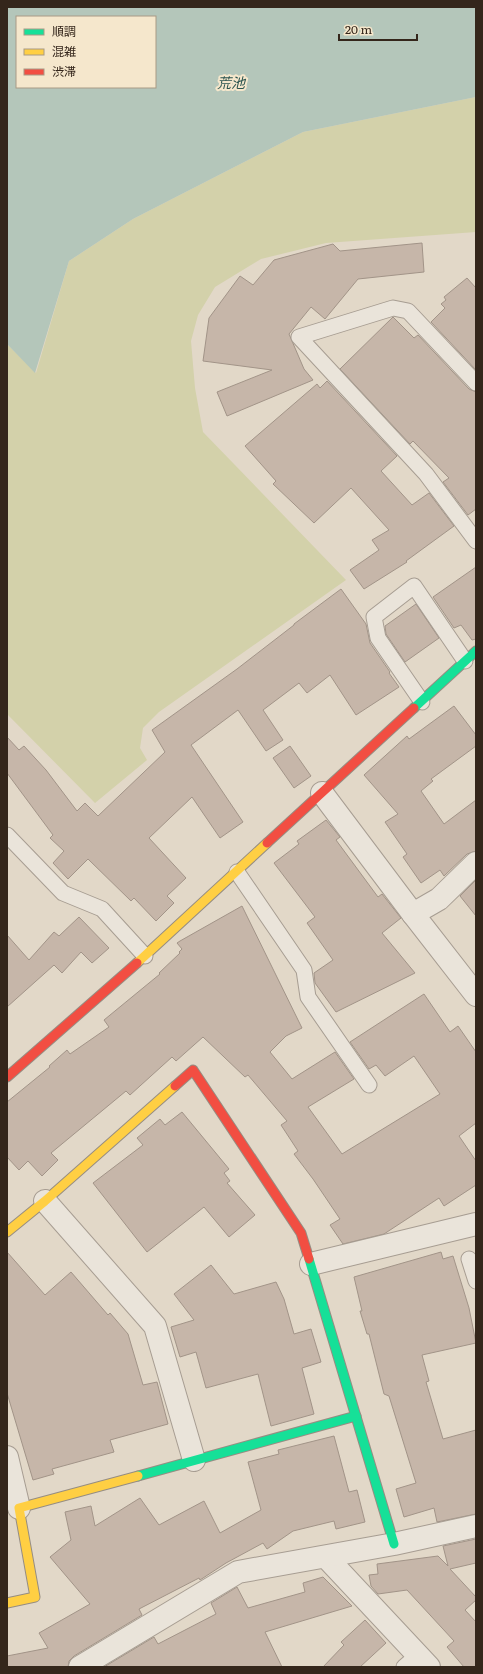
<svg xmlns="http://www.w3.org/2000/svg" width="483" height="1674" viewBox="0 0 483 1674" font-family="Literata,'Noto Sans JP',serif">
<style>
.green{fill:#d3d1aa}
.water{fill:#b4c6ba;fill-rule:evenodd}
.building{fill:#c6b6a9;stroke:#a29488}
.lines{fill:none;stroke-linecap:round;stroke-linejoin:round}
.lane-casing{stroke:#a79d92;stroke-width:17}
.street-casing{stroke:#a79d92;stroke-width:24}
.fast-casing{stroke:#968d82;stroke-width:11}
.slow-casing{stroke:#968d82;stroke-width:11}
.jam-casing{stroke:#968d82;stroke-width:11}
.lane{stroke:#eae4da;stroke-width:15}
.street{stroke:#eae4da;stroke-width:22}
.fast{stroke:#16e098;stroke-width:9}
.slow{stroke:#ffcf43;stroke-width:9}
.jam{stroke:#f24e42;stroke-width:9}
.labels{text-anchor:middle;stroke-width:4;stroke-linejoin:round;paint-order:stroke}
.water-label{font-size:14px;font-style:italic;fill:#2a544f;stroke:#f5e7cc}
</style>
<rect width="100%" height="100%" fill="#e2d8c8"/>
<path class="green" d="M 476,97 L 476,232 L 326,243 L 261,259 L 215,287 L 198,315 L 191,341 L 195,388 L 203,432 L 346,580 L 159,712 L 143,728 L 140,748 L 147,760 L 95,803 L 7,714 L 7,344 L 36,373 L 69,261 L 133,219 L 303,132 Z"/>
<path class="water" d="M 7,7 L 476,7 L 476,97 L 303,132 L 133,219 L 69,261 L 35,373 L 7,344 ZM 17,17 L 155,17 L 155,87 L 17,87 Z"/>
<g class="building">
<path d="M 422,243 L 424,272 L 358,279 L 325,319 L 311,307 L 289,334 L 304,369 L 313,380 L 227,416 L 217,392 L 272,370 L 203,361 L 209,318 L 240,276 L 253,285 L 274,260 L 333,244 L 340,251 Z"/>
<path d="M 467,278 L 476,288 L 476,370 L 431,322 L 445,308 L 441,304 L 446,300 L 444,297 Z"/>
<path d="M 393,317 L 414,338 L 418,335 L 469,389 L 476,392 L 476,509 L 468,515 L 443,482 L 449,478 L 413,441 L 410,444 L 340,369 Z"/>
<path d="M 327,381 L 397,456 L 381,471 L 412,505 L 429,493 L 454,526 L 406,561 L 407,562 L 364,589 L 350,570 L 379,550 L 372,540 L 389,530 L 351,488 L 314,523 L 273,484 L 276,481 L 245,446 L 317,384 L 320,388 Z"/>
<path d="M 476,567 L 476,639 L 472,640 L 461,625 L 454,628 L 433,597 Z"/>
<path d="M 341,589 L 366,624 L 370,643 L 390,672 L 389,673 L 399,687 L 356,715 L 330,675 L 307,693 L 299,683 L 263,710 L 283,740 L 266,751 L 238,710 L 191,745 L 243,822 L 220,838 L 192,797 L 149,838 L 186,878 L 167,896 L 174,903 L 156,921 L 134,898 L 131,901 L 88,859 L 68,879 L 53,863 L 64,851 L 50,838 L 53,835 L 7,773 L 7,737 L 19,750 L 24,746 L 46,770 L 77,811 L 85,803 L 98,816 L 165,752 L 152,730 L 237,669 L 294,625 L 294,624 Z"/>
<path d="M 416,604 L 439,638 L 405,662 L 386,634 L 385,626 Z"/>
<path d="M 454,706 L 476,735 L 476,746 L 431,779 L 433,781 L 421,791 L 444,824 L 476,800 L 476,851 L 467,854 L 444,876 L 440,870 L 421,883 L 403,857 L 407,854 L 385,822 L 398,814 L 364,775 L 407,736 L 409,739 Z"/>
<path d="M 290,746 L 311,776 L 294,788 L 273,758 Z"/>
<path d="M 326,820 L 340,837 L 336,840 L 378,897 L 382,894 L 401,918 L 382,933 L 415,973 L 336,1012 L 315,983 L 314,973 L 333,960 L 307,923 L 315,917 L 274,863 L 299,844 L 297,841 Z"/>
<path d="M 476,880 L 476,916 L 460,896 Z"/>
<path d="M 242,906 L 302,1028 L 286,1036 L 270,1052 L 292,1079 L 335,1052 L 354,1079 L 308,1107 L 342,1154 L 440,1094 L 414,1056 L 385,1076 L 376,1065 L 369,1069 L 350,1042 L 424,994 L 450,1032 L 458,1026 L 476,1052 L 476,1123 L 459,1136 L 476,1161 L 476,1185 L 444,1206 L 439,1198 L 384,1234 L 343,1244 L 330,1225 L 340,1219 L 313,1179 L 294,1154 L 298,1151 L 281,1125 L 287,1121 L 248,1075 L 245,1077 L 203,1037 L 176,1061 L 172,1057 L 130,1095 L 126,1091 L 51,1153 L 58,1160 L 42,1176 L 28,1161 L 19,1170 L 7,1157 L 7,1102 L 50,1067 L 49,1066 L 67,1050 L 70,1054 L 109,1027 L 104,1020 L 160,974 L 159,973 L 180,953 L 179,952 L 182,949 L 177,943 L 180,941 Z"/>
<path d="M 79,917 L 109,948 L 92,963 L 81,952 L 62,973 L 54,965 L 7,1007 L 7,935 L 29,960 L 54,932 L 59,936 Z"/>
<path d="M 182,1112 L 229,1169 L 224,1173 L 230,1181 L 227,1183 L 255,1215 L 229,1237 L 204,1207 L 147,1252 L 93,1183 L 143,1145 L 137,1138 L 160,1119 L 165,1125 Z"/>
<path d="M 7,1252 L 45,1295 L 71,1272 L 108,1315 L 110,1313 L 128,1334 L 143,1385 L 157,1382 L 168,1424 L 110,1440 L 114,1452 L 52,1469 L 54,1474 L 33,1480 L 7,1393 Z"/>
<path d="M 441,1252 L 443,1259 L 453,1256 L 469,1308 L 476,1343 L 422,1355 L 429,1381 L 426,1382 L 443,1439 L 476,1430 L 476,1514 L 437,1522 L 434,1508 L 404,1517 L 396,1489 L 416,1483 L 389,1396 L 384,1394 L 369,1334 L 367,1334 L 360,1311 L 362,1311 L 354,1277 Z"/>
<path d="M 211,1265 L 234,1294 L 276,1282 L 284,1299 L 294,1334 L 311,1329 L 321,1362 L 302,1368 L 314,1414 L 271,1426 L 258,1374 L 206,1388 L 196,1352 L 180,1357 L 171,1327 L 194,1320 L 174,1294 Z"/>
<path d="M 334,1436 L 349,1492 L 357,1490 L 365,1522 L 336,1529 L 334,1521 L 293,1531 L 267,1549 L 263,1543 L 226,1563 L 200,1580 L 199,1578 L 139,1609 L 142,1615 L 74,1656 L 69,1661 L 68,1667 L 7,1667 L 7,1656 L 48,1648 L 39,1633 L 90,1604 L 50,1557 L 71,1540 L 65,1512 L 91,1506 L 95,1526 L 140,1498 L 159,1525 L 204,1501 L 220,1533 L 261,1510 L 248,1462 L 279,1454 L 278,1450 Z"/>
<path d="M 476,1539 L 476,1563 L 450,1569 L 476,1597 L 476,1600 L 465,1610 L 476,1622 L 476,1667 L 464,1667 L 447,1647 L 454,1641 L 407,1590 L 378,1594 L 371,1586 L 369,1575 L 378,1574 L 377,1564 L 438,1556 L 448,1566 L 443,1546 Z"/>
<path d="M 323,1577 L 352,1606 L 265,1632 L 282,1667 L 104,1667 L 154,1637 L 158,1644 L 216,1614 L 211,1603 L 237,1587 L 248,1608 L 305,1592 L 303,1583 Z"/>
<path d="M 365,1620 L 386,1643 L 360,1667 L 323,1667 L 344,1645 L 341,1642 Z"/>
</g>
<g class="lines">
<defs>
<g id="lane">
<path d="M 476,383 L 408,311 L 393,308 L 299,337 L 426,474 L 476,541"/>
<path d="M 422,702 L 378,638 L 374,617 L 414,586 L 465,661"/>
<path d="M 7,835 L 63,893 L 102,909 L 145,956"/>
<path d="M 237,872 L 304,970 L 308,997 L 369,1085"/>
<path d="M 469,1259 L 476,1281"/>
<path d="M 404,1667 L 418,1655"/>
</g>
<g id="street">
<path d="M 322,793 L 413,914 L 476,995"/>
<path d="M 413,914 L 439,899 L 476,863"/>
<path d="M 45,1201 L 155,1326 L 194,1460"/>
<path d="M 311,1264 L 476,1224"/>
<path d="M 7,1457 L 19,1508"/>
<path d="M 326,1557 L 429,1667"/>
<path d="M 80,1667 L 238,1572 L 394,1544 L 476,1526"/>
</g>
<g id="fast">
<path d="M 414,708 L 476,651"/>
<path d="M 309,1259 L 394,1544"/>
<path d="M 138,1476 L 356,1416"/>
</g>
<g id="slow">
<path d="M 137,963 L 267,843"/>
<path d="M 7,1232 L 45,1201 L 175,1086"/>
<path d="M 7,1603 L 35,1597 L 19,1508 L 138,1476"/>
</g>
<g id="jam">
<path d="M 267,843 L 414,708"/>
<path d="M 7,1077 L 137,963"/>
<path d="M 175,1086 L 193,1070 L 301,1233 L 309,1259"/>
</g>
</defs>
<use href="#lane" class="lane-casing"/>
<use href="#street" class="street-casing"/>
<use href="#fast" class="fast-casing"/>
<use href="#slow" class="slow-casing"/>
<use href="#jam" class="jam-casing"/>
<use href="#lane" class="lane"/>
<use href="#street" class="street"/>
<use href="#fast" class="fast"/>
<use href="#slow" class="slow"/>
<use href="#jam" class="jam"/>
</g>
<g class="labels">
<g class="water-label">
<text x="231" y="88">荒池</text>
</g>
</g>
<rect width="483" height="1674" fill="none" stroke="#34261b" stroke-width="16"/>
<rect x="16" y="16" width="140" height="72" fill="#f5e7cc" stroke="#a89a85"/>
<rect x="24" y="29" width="20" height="6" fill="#16e098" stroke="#a89a85"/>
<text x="52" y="36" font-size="12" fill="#34261b">順調</text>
<rect x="24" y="49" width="20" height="6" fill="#ffcf43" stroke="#a89a85"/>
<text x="52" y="56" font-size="12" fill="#34261b">混雑</text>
<rect x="24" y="69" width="20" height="6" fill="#f24e42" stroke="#a89a85"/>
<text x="52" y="76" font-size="12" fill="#34261b">渋滞</text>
<path d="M339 34v6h78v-6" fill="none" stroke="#34261b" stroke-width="2"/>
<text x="345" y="34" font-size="12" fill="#34261b" stroke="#f5e7cc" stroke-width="3" paint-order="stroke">20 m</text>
</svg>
